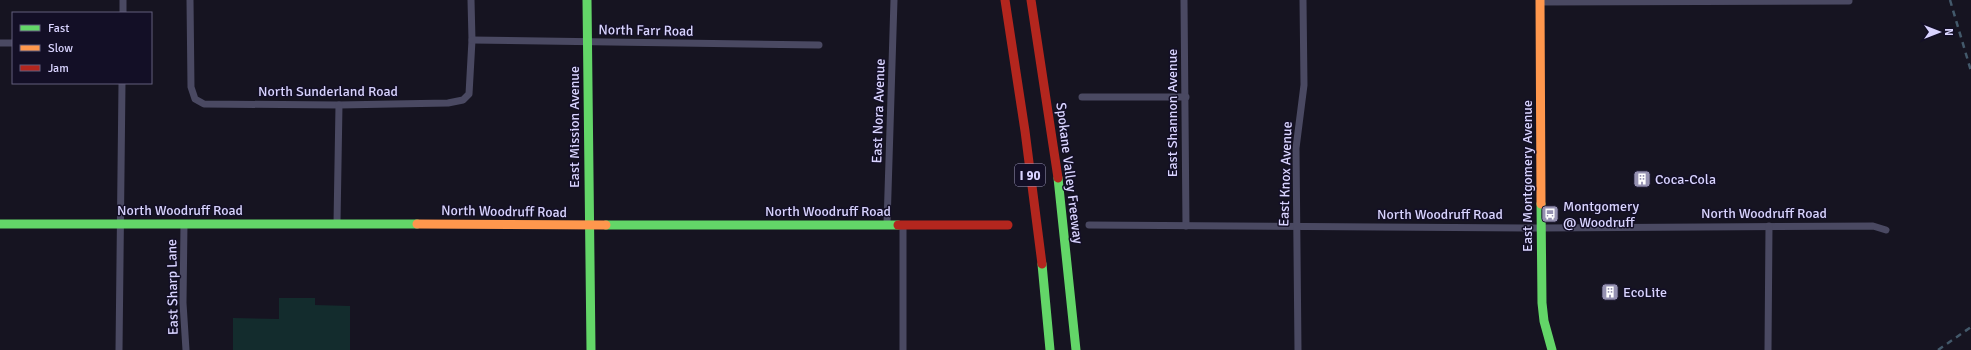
<svg xmlns="http://www.w3.org/2000/svg" width="1971" height="350" viewBox="0 0 1971 350" font-family="Signika,sans-serif">
<style>
.green{fill:#132c2d}
.lines{fill:none;stroke-linecap:round;stroke-linejoin:round}
.street{stroke:#4a4962;stroke-width:7}
.fast{stroke:#63d668;stroke-width:9}
.slow{stroke:#ff974d;stroke-width:9}
.jam{stroke:#b3261e;stroke-width:9}
.rail{stroke:#43596b;stroke-width:2.5;stroke-dasharray:6 5;stroke-linecap:butt}
.labels{text-anchor:middle;stroke-width:3;stroke-linejoin:round;paint-order:stroke}
.shield{fill:#130f26;stroke:#9e99be;stroke-width:1}
.shield-label{font-size:13px;font-weight:bold;fill:#d9d4ff}
.street-label{font-size:14px;fill:#d9d4ff;stroke:#130f26}
.poi-label{font-size:14px;fill:#d9d4ff;stroke:#130f26;text-anchor:start}
</style>
<rect width="100%" height="100%" fill="#161421"/>
<path class="green" d="M 279,298 L 315,298 L 315,305 L 350,306 L 350,350 L 233,350 L 233,318 L 279,319 Z"/>
<g class="lines">
<g class="street">
<path d="M 123,0 L 123,13"/>
<path d="M 190,0 L 191,87 L 195,99 L 204,104 L 339,105 L 448,103 L 463,100 L 469,94 L 472,40 L 471,0"/>
<path d="M 1184,0 L 1186,226"/>
<path d="M 1540,2 L 1849,1"/>
<path d="M 472,40 L 819,45"/>
<path d="M 0,43 L 13,43"/>
<path d="M 1082,97 L 1186,97"/>
<path d="M 337,223 L 339,105"/>
<path d="M 184,224 L 183,303 L 186,350"/>
<path d="M 887,224 L 894,0"/>
<path d="M 903,225 L 903,350"/>
<path d="M 1089,225 L 1541,228 L 1873,226 L 1886,230"/>
<path d="M 119,350 L 122,83"/>
<path d="M 1298,350 L 1296,148 L 1304,85 L 1303,0"/>
<path d="M 1768,350 L 1769,226"/>
</g>
<g class="fast">
<path d="M 587,0 L 591,350"/>
<path d="M 1058,178 L 1076,350"/>
<path d="M 1541,204 L 1542,303 L 1544,321 L 1552,350"/>
<path d="M 0,224 L 417,224"/>
<path d="M 606,225 L 898,225"/>
<path d="M 1042,264 L 1050,350"/>
</g>
<g class="slow">
<path d="M 1540,0 L 1541,204"/>
<path d="M 417,224 L 606,225"/>
</g>
<g class="jam">
<path d="M 1005,0 L 1025,131 L 1042,264"/>
<path d="M 1031,0 L 1058,178"/>
<path d="M 898,225 L 1008,225"/>
</g>
<g class="rail">
<path d="M 1950,0 L 1971,71"/>
<path d="M 1938,350 L 1971,327"/>
</g>
</g>
<defs>
<symbol id="building-square" viewBox="-11 -11 22 22"><rect x="-9" y="-9" width="18" height="18" rx="4" fill="#9591b1" stroke="#130f26"/><path d="M-4-6H4V6H1V3H-1V6H-4ZM-2.5-4.3h1.7v1.8h-1.7ZM.8-4.3h1.7v1.8H.8ZM-2.5-1h1.7V.8h-1.7ZM.8-1h1.7V.8H.8Z" fill="#fff"/></symbol>
<symbol id="bus-square" viewBox="-11 -11 22 22"><rect x="-9" y="-9" width="18" height="18" rx="4" fill="#9591b1" stroke="#130f26"/><path d="M-5-6H5V4H4V6H2V4H-2V6H-4V4H-5ZM-3.5-4V0h7V-4ZM-3.5 1.2v1.5H-2V1.2ZM2 1.2v1.5H3.5V1.2Z" fill="#fff"/></symbol>
</defs>
<g fill-rule="evenodd">
<use href="#building-square" x="1632" y="169" width="20" height="20"/>
<use href="#bus-square" x="1540" y="204" width="20" height="20"/>
<use href="#building-square" x="1600" y="282" width="20" height="20"/>
</g>
<g class="labels">
<rect class="shield" x="1015" y="164" width="30" height="22" rx="3"/>
<g class="shield-label">
<text x="1030" y="180">I 90</text>
</g>
<g class="street-label">
<text transform="translate(646 30) rotate(1)" y="5">North Farr Road</text>
<text x="328" y="96">North Sunderland Road</text>
<text transform="translate(878 111) rotate(-88)" y="5">East Nora Avenue</text>
<text transform="translate(1172 113) rotate(-90)" y="5">East Shannon Avenue</text>
<text transform="translate(574 127) rotate(-90)" y="5">East Mission Avenue</text>
<text transform="translate(1070 173) rotate(83)" y="5">Spokane Valley Freeway</text>
<text transform="translate(1285 174) rotate(-88)" y="5">East Knox Avenue</text>
<text transform="translate(1527 176) rotate(-90)" y="5">East Montgomery Avenue</text>
<text x="180" y="215">North Woodruff Road</text>
<text transform="translate(504 211) rotate(1)" y="5">North Woodruff Road</text>
<text x="828" y="216">North Woodruff Road</text>
<text x="1764" y="218">North Woodruff Road</text>
<text x="1440" y="219">North Woodruff Road</text>
<text transform="translate(172 287) rotate(-91)" y="5">East Sharp Lane</text>
</g>
<g class="poi-label">
<text x="1655" y="184">Coca-Cola</text>
<text x="1563" y="211">Montgomery<tspan x="1563" dy="16">@ Woodruff</tspan></text>
<text x="1623" y="297">EcoLite</text>
</g>
</g>
<rect x="12" y="12" width="140" height="72" fill="#130f26" stroke="#625e7d"/>
<rect x="20" y="25" width="20" height="6" fill="#63d668" stroke="#625e7d"/>
<text x="48" y="32" font-size="12" fill="#d9d4ff">Fast</text>
<rect x="20" y="45" width="20" height="6" fill="#ff974d" stroke="#625e7d"/>
<text x="48" y="52" font-size="12" fill="#d9d4ff">Slow</text>
<rect x="20" y="65" width="20" height="6" fill="#b3261e" stroke="#625e7d"/>
<text x="48" y="72" font-size="12" fill="#d9d4ff">Jam</text>
<g transform="translate(1939 32) rotate(90)" stroke="#130f26" stroke-width="3" paint-order="stroke">
<path d="M0-3L7 15L0 10L-7 15Z" fill="#d9d4ff"/>
<text y="-6" font-size="11" font-weight="bold" text-anchor="middle" fill="#d9d4ff">N</text>
</g>
</svg>
